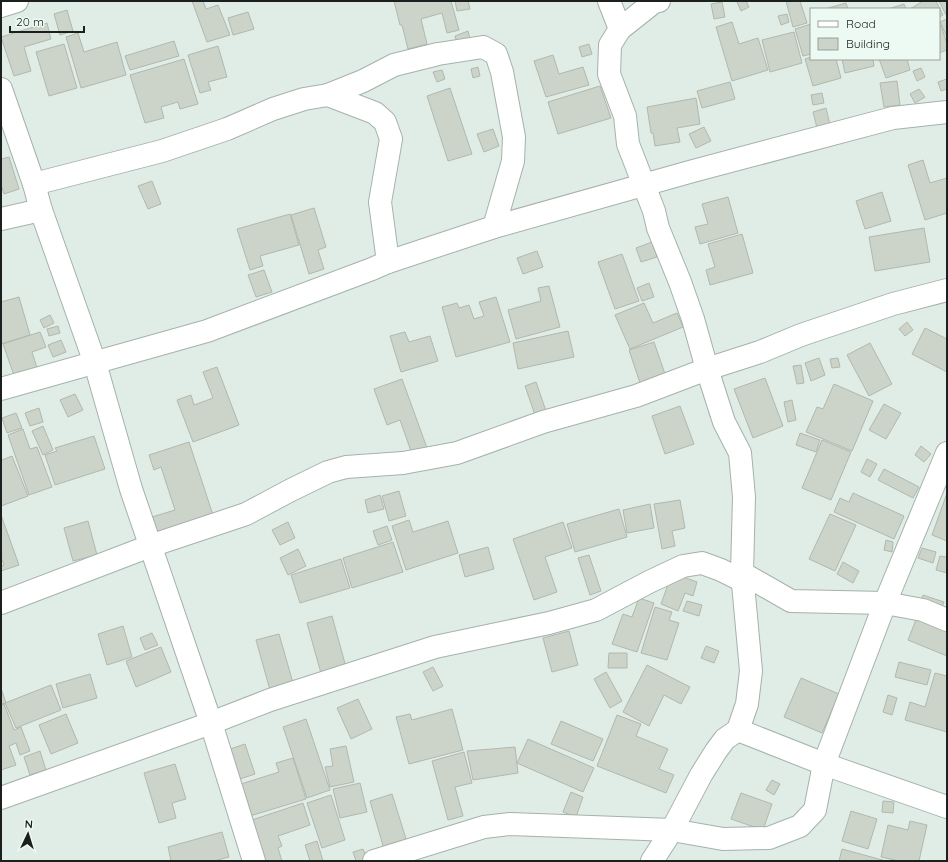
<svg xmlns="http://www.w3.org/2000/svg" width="948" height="862" viewBox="0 0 948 862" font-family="Quicksand,sans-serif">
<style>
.building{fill:#ccd3c8;stroke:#b1b8ae}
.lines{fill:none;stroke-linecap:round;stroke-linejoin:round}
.minor-casing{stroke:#a5b2ac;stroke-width:24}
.minor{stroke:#fff;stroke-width:22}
</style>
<rect width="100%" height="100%" fill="#e0ede7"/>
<g class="building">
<path d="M 192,1 L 203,1 L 206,9 L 218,5 L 230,35 L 207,42 Z"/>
<path d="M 394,1 L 451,1 L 459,30 L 447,33 L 442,13 L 421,19 L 427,44 L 408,49 L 402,25 L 400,25 Z"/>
<path d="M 455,1 L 468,1 L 470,9 L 457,11 Z"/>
<path d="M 740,1 L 746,1 L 749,7 L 741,11 L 737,2 Z"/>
<path d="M 786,1 L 800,1 L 807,23 L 793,27 Z"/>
<path d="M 923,1 L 936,1 L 943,15 L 939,17 L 939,9 L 910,9 Z"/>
<path d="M 939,1 L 947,1 L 947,14 L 946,15 Z"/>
<path d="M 722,2 L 725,17 L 714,19 L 711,4 Z"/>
<path d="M 846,3 L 848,9 L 828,9 L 828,8 Z"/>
<path d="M 904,4 L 906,9 L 888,9 Z"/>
<path d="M 67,10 L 73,31 L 60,35 L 54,14 Z"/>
<path d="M 248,12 L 254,29 L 233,35 L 228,18 Z"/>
<path d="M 787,14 L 789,22 L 781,25 L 778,16 Z"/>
<path d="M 947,19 L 947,37 L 940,22 Z"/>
<path d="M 732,22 L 739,44 L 758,38 L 768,70 L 732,81 L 716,27 Z"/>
<path d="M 47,23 L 51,39 L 24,47 L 31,71 L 14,76 L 1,37 Z"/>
<path d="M 811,24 L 811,54 L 803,56 L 795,29 Z"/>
<path d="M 941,25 L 947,44 L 947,50 L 939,53 L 939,26 Z"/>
<path d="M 468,31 L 470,39 L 457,43 L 455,36 Z"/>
<path d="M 794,32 L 802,63 L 770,72 L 762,40 Z"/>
<path d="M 78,33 L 84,52 L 117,42 L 126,75 L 81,88 L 66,37 Z"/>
<path d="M 174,41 L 179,56 L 130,70 L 125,56 Z"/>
<path d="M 64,44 L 77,88 L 49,96 L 36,52 Z"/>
<path d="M 589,44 L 592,54 L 582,57 L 579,47 Z"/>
<path d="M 218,46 L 227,77 L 208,82 L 211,90 L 200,93 L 188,55 Z"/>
<path d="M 553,55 L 559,74 L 583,67 L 589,85 L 546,97 L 534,61 Z"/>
<path d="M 811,57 L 811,59 L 836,59 L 841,78 L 813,86 L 805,59 Z"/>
<path d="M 184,59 L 198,104 L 180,109 L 178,102 L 161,107 L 164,118 L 145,123 L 130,75 Z"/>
<path d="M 842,59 L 873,59 L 874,66 L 845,73 Z"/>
<path d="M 879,59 L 907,59 L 910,70 L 886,78 Z"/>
<path d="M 478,67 L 480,76 L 473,78 L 471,69 Z"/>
<path d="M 921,68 L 925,77 L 917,81 L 913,71 Z"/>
<path d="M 442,70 L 445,79 L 437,82 L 433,72 Z"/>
<path d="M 947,79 L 947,89 L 941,91 L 938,82 Z"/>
<path d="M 897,81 L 900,105 L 884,107 L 880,83 Z"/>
<path d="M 730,82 L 735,99 L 702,108 L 697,91 Z"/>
<path d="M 600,86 L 611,118 L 558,134 L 548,102 Z"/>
<path d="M 450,88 L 472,154 L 448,161 L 427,96 Z"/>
<path d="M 919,89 L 925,97 L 915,103 L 910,94 Z"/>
<path d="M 822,93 L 824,103 L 813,105 L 811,95 Z"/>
<path d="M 696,98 L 700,124 L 677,128 L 680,142 L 655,146 L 653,133 L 651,133 L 647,107 Z"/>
<path d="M 826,108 L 830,125 L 817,128 L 813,112 Z"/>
<path d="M 704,127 L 711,141 L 696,148 L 689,134 Z"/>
<path d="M 493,129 L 499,146 L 484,152 L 477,134 Z"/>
<path d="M 9,157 L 19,189 L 4,194 L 1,185 L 1,159 Z"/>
<path d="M 923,160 L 930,183 L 947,178 L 947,213 L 925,220 L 908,165 Z"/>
<path d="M 152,181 L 161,204 L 148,209 L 138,186 Z"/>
<path d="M 882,192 L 891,221 L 865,229 L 856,201 Z"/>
<path d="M 728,197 L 738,233 L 700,244 L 695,227 L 708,224 L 702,204 Z"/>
<path d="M 314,208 L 326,247 L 318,250 L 324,269 L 309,274 L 291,215 Z"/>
<path d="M 290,214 L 299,245 L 260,256 L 263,266 L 250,270 L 237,229 Z"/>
<path d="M 924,228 L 930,262 L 875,271 L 869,237 Z"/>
<path d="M 742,234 L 753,273 L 710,285 L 706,270 L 715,267 L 708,244 Z"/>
<path d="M 652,242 L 657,257 L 641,262 L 636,248 Z"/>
<path d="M 537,251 L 543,267 L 523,274 L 517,258 Z"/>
<path d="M 622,254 L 639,301 L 615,309 L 598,262 Z"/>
<path d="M 264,270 L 272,292 L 256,297 L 248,275 Z"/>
<path d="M 649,283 L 654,297 L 642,301 L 637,288 Z"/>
<path d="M 549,286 L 560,327 L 516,339 L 508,310 L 541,301 L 538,288 Z"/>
<path d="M 19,297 L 30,335 L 1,344 L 1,302 Z"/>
<path d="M 496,297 L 510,342 L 456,357 L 442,307 L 457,303 L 459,308 L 469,305 L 474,319 L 484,316 L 479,302 Z"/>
<path d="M 644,303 L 653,323 L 677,313 L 683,327 L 630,349 L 615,315 Z"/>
<path d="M 50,315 L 54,323 L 44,328 L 40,320 Z"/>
<path d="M 907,322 L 913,330 L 905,336 L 899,329 Z"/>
<path d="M 58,326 L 60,333 L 49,336 L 47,329 Z"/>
<path d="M 925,328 L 947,339 L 947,372 L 912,354 Z"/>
<path d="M 568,331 L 574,357 L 518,369 L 513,343 Z"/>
<path d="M 40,332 L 46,347 L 32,352 L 39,374 L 16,381 L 3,344 Z"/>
<path d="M 405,332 L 409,342 L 430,336 L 438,361 L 401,372 L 390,336 Z"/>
<path d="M 61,340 L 66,352 L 53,357 L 48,345 Z"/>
<path d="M 654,342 L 665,374 L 640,383 L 629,350 Z"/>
<path d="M 870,343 L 892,384 L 869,396 L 847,355 Z"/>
<path d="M 819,358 L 825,375 L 811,381 L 805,363 Z"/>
<path d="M 838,358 L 840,367 L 832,368 L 830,359 Z"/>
<path d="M 801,365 L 804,383 L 797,384 L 793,366 Z"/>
<path d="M 217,367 L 239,425 L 193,442 L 177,400 L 191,395 L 194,405 L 213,398 L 203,372 Z"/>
<path d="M 765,378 L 783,426 L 753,438 L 734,389 Z"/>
<path d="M 402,379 L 427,448 L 412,454 L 400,420 L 387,425 L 374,389 Z"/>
<path d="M 536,382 L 546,411 L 535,415 L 525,386 Z"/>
<path d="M 834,384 L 873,401 L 852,451 L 806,432 L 817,407 L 823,409 Z"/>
<path d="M 75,394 L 83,410 L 68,417 L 60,400 Z"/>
<path d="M 792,400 L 796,420 L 788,422 L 784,402 Z"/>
<path d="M 884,404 L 901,413 L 886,439 L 869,430 Z"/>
<path d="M 680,406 L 694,444 L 665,454 L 652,416 Z"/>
<path d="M 39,408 L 43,422 L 30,426 L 25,413 Z"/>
<path d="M 16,413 L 22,428 L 7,433 L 2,418 Z"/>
<path d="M 43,426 L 53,450 L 43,455 L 32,431 Z"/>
<path d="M 23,429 L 30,449 L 37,447 L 52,487 L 29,495 L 8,435 Z"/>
<path d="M 800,433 L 820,440 L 816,452 L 796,445 Z"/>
<path d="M 94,436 L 105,469 L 55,485 L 45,455 L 57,451 L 55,448 Z"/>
<path d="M 822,440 L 851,452 L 831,500 L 802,488 Z"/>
<path d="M 189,442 L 213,515 L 157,532 L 152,517 L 175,510 L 161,467 L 154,470 L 149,455 Z"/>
<path d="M 921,446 L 931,454 L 924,462 L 915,455 Z"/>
<path d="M 1,456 L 2,460 L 12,456 L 28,496 L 1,506 Z"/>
<path d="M 867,459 L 877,464 L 870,477 L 861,472 Z"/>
<path d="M 884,469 L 919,487 L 913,498 L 878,480 Z"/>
<path d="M 399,491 L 406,516 L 389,521 L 382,496 Z"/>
<path d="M 853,493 L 904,516 L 894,539 L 834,512 L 840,498 L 849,502 Z"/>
<path d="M 947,493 L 947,541 L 932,535 Z"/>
<path d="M 380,495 L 384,509 L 368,513 L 365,500 Z"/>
<path d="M 680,500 L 685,528 L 672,531 L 675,546 L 662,549 L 654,504 Z"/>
<path d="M 650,504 L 654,528 L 627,533 L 623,510 Z"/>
<path d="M 619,509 L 627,537 L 575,552 L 567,524 Z"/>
<path d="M 830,514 L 856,525 L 835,571 L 809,559 Z"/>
<path d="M 1,515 L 19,565 L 1,571 L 1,566 L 4,565 L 1,557 Z"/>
<path d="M 409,520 L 413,532 L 448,521 L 458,553 L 406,570 L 392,526 Z"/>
<path d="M 88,521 L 97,555 L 73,561 L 64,528 Z"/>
<path d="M 288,522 L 295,538 L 280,545 L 272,530 Z"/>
<path d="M 563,522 L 572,548 L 545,557 L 557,592 L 534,600 L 513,539 Z"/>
<path d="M 387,526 L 392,540 L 378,545 L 373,531 Z"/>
<path d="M 886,540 L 893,542 L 892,552 L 884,550 Z"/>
<path d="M 393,542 L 403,572 L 352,588 L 343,558 Z"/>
<path d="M 488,547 L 494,569 L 465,577 L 459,555 Z"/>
<path d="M 922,548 L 936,552 L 933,563 L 918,558 Z"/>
<path d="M 298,549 L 306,566 L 288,575 L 280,558 Z"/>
<path d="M 589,555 L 601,591 L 590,595 L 578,558 Z"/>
<path d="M 940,556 L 947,557 L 947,573 L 936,570 Z"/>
<path d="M 341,559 L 350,588 L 300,603 L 291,575 Z"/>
<path d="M 843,562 L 859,571 L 853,583 L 837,574 Z"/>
<path d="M 672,573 L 697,582 L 693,596 L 685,593 L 678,611 L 661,604 Z"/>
<path d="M 923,595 L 944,602 L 940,612 L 919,605 Z"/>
<path d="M 639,598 L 654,603 L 637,652 L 612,644 L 623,614 L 632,617 Z"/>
<path d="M 687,601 L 702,605 L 699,616 L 683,611 Z"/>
<path d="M 655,607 L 672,612 L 669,620 L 679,623 L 667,660 L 641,653 Z"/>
<path d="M 919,612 L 947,624 L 947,656 L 908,640 Z"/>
<path d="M 332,616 L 347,671 L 322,677 L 307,623 Z"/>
<path d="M 123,626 L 132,657 L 107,665 L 98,634 Z"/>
<path d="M 569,631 L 578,665 L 552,672 L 543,638 Z"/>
<path d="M 152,633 L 158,645 L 145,650 L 140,638 Z"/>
<path d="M 279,634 L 293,683 L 270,690 L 256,640 Z"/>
<path d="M 706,646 L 719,651 L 714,663 L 701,658 Z"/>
<path d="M 161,647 L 171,672 L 136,687 L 126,661 Z"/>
<path d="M 609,653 L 627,653 L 627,668 L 608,668 Z"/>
<path d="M 899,662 L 931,670 L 927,685 L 895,677 Z"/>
<path d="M 647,665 L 690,687 L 681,704 L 664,695 L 649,726 L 623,712 Z"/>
<path d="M 433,667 L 443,686 L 433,691 L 423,672 Z"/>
<path d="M 606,672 L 622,701 L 610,708 L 594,679 Z"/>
<path d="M 935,673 L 947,676 L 947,732 L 905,720 L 910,702 L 925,707 Z"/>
<path d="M 90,674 L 97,698 L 63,708 L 56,684 Z"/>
<path d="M 801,678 L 839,694 L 822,733 L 784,717 Z"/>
<path d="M 51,685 L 61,710 L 16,728 L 5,703 Z"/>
<path d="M 1,688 L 6,703 L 1,704 Z"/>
<path d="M 888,695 L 897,698 L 892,715 L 883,712 Z"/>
<path d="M 358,699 L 372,729 L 351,739 L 337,708 Z"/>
<path d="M 4,704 L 14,730 L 21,727 L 30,751 L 20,755 L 16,743 L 9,746 L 16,765 L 1,770 L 1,705 Z"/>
<path d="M 452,709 L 463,750 L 409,764 L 396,717 L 410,714 L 412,720 Z"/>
<path d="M 66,714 L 78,743 L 51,754 L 39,725 Z"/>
<path d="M 617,715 L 641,724 L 636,736 L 668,749 L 659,769 L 674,775 L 666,793 L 597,766 Z"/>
<path d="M 306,719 L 330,790 L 307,798 L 283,727 Z"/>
<path d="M 561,721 L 603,739 L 593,761 L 551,744 Z"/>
<path d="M 528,739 L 594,768 L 583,792 L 517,763 Z"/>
<path d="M 245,744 L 255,774 L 237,780 L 227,750 Z"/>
<path d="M 346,746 L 354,782 L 330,787 L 325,767 L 333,766 L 330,749 Z"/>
<path d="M 515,747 L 518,773 L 473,780 L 467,751 Z"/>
<path d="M 40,751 L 46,770 L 30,775 L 24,757 Z"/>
<path d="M 464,752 L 472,783 L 455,787 L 463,816 L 448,820 L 432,761 Z"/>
<path d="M 293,758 L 306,799 L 250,816 L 241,784 L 279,772 L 276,763 Z"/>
<path d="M 175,764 L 186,799 L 172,803 L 176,818 L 159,823 L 144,773 Z"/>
<path d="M 772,780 L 780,784 L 774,795 L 766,790 Z"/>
<path d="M 360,783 L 367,812 L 340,818 L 333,789 Z"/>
<path d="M 571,792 L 583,797 L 576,817 L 563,812 Z"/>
<path d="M 741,793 L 772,804 L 763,830 L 731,819 Z"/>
<path d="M 392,794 L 407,842 L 384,849 L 370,801 Z"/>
<path d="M 331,795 L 345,840 L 322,848 L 307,803 Z"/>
<path d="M 883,801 L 894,802 L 893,813 L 882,812 Z"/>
<path d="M 303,803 L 310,825 L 278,836 L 282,846 L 278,848 L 282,861 L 266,861 L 252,820 Z"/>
<path d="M 851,811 L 877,819 L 868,849 L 842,841 Z"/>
<path d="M 910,821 L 927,825 L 919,861 L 899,861 L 881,857 L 888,825 L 908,830 Z"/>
<path d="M 222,832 L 229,857 L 214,861 L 171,861 L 168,847 Z"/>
<path d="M 317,841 L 323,861 L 310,861 L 305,845 Z"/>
<path d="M 363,849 L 368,860 L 356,861 L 353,852 Z"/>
<path d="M 842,849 L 886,861 L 839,861 Z"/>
</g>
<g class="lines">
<defs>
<g id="minor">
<path d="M 609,1 L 620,29"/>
<path d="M 1,6 L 17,1"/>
<path d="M 1,89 L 34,184 L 41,210 L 95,363 L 131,489 L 211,723 L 254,861"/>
<path d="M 328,95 L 363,81 L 394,65 L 438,54 L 483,47 L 496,54 L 502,72 L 514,137 L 513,161 L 494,227"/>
<path d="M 34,184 L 162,151 L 227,129 L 273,109 L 304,99 L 328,95 L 375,113 L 385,122 L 391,139 L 380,202 L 388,262"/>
<path d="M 1,219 L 41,210"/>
<path d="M 1,389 L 207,331 L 372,269 L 388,262 L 494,227 L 693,171 L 893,118 L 947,112"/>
<path d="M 1,603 L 150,546 L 246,514 L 291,490 L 328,472 L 346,467 L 403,463 L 457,453 L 543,422 L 636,396 L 707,369 L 760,352 L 801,335 L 893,304 L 947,290"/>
<path d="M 738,730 L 824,764 L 947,807"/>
<path d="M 1,798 L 211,723 L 270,700 L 435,647 L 549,623 L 596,610 L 649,582 L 683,566 L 702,563 L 721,570 L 741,580 L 742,573 L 791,601 L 885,603 L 923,610 L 947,620"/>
<path d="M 374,861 L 484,827 L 510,824 L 672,830 L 723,839 L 769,838 L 800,826 L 815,810 L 824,764 L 885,603 L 947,453"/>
<path d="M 652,861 L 672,830 L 701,775 L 716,751 L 725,739 L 738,730 L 747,704 L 751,671 L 742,573 L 744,497 L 740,453 L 724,422 L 707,369 L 693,319 L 680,282 L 658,228 L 654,211 L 628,144 L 625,116 L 609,74 L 610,45 L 620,29 L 654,2 L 659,1"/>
</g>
</defs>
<use href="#minor" class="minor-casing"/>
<use href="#minor" class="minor"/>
</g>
<rect width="948" height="862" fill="none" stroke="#1b1f1d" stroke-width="4"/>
<rect x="810" y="8" width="130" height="52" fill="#edfaf4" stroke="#99a29e"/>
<rect x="818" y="21" width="20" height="6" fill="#ffffff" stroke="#99a29e"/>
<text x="846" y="28" font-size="12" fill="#1b1f1d">Road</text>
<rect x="818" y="38" width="20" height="12" fill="#ccd3c8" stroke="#99a29e"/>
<text x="846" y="48" font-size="12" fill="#1b1f1d">Building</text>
<g transform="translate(28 834) rotate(4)" stroke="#edfaf4" stroke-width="3" paint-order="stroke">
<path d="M0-3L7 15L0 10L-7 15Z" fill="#1b1f1d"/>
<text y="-6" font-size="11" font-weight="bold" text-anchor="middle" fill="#1b1f1d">N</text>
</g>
<path d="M10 26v6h74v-6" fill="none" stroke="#1b1f1d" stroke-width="2"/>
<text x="16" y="26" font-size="12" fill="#1b1f1d" stroke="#edfaf4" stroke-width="3" paint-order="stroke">20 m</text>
</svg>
